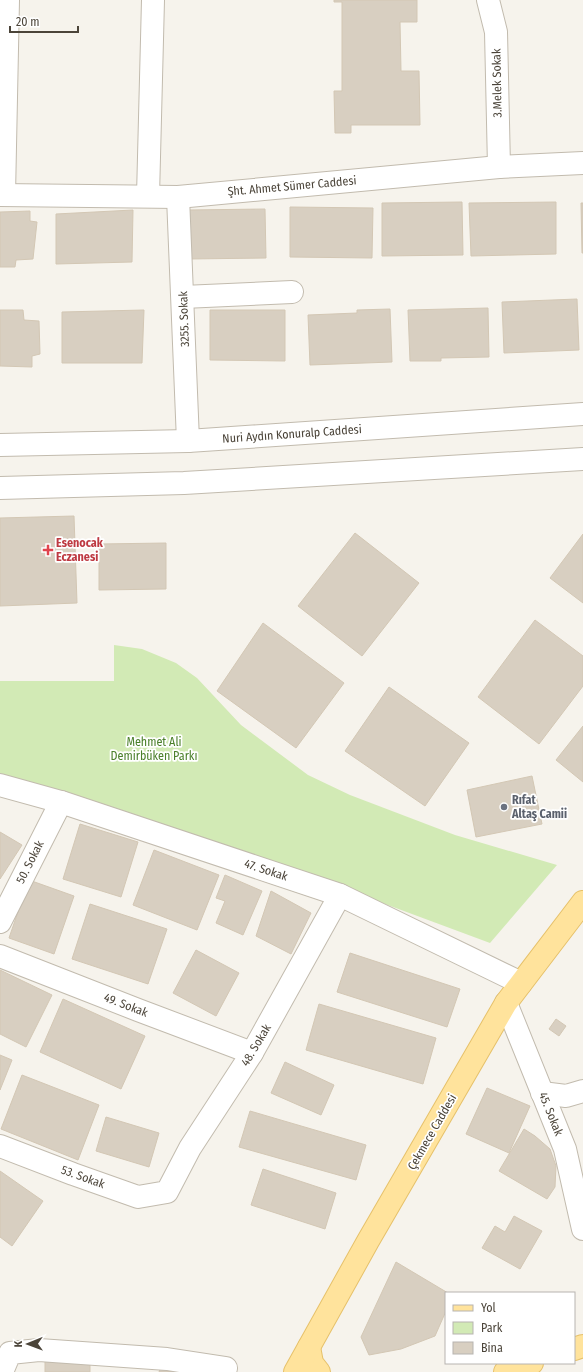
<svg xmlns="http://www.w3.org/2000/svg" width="583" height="1372" viewBox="0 0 583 1372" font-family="'Fira Sans Condensed',sans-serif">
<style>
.green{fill:#d2eab5}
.building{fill:#d8cfc1;stroke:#d3c7b4}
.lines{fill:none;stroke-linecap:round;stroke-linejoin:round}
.minor-casing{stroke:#c2bbae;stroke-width:24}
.major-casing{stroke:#e6c16a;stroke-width:24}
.minor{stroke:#fff;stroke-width:22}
.major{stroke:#ffe39c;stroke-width:22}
.health-dot{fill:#e0444e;stroke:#fff;stroke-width:1.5}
.worship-dot{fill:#6b7280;stroke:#fff;stroke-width:1.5}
.labels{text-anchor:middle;stroke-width:3.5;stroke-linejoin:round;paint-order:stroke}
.street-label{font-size:12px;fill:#4b4439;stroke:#fff}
.health-label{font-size:12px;font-weight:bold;fill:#be3a42;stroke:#fff;text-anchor:start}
.park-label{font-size:12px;fill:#4a7f2a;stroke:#fff}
.worship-label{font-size:12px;font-weight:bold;fill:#5b616d;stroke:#fff;text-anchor:start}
</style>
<rect width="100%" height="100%" fill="#f6f3ec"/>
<path class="green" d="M 114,645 L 142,649 L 176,663 L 197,678 L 241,725 L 308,775 L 350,795 L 455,835 L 557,865 L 490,943 L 264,859 L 0,789 L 0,681 L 114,681 Z"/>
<g class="building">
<path d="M 334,0 L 417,0 L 417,22 L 400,22 L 401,71 L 419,71 L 420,125 L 351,125 L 351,133 L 335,133 L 334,91 L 342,91 L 342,2 L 334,2 Z"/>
<path d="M 462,202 L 463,255 L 382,256 L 382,203 Z"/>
<path d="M 556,202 L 556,254 L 471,256 L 469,203 Z"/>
<path d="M 581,203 L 583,203 L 583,253 L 582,253 Z"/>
<path d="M 290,207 L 373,208 L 372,258 L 290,257 Z"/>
<path d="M 265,209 L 266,258 L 189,259 L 189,210 Z"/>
<path d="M 133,210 L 132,262 L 56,264 L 56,214 Z"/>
<path d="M 30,211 L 30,221 L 37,222 L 33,259 L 16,260 L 15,267 L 0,267 L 0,212 Z"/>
<path d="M 577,299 L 579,350 L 504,353 L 502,302 Z"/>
<path d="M 488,308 L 489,357 L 441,358 L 441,361 L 410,361 L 408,310 Z"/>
<path d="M 390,309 L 392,362 L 310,365 L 308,315 L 357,313 L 357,310 Z"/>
<path d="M 0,310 L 23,310 L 24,320 L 39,321 L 40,354 L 32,356 L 32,367 L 0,366 Z"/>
<path d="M 144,310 L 142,363 L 62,363 L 62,312 Z"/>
<path d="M 210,310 L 285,310 L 285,361 L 210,360 Z"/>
<path d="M 74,516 L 77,603 L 0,606 L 0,518 Z"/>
<path d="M 355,533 L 419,583 L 362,656 L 298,606 Z"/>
<path d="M 583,534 L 583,603 L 550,578 Z"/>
<path d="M 166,543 L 166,589 L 99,590 L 99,544 Z"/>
<path d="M 535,620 L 583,656 L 583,686 L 539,744 L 478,697 Z"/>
<path d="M 263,623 L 344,683 L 296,748 L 217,691 Z"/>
<path d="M 389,687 L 469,743 L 425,806 L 345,751 Z"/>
<path d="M 583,726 L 583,782 L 556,760 Z"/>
<path d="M 532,776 L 542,824 L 476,837 L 467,790 Z"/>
<path d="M 80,824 L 138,842 L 121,897 L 63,879 Z"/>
<path d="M 0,832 L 22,845 L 0,879 Z"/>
<path d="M 154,850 L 219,875 L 197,930 L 133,905 Z"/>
<path d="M 225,875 L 262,891 L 243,935 L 216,923 L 225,901 L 216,898 Z"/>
<path d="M 29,880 L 74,896 L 54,954 L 9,938 Z"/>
<path d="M 271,891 L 311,913 L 291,954 L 256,936 Z"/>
<path d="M 90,904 L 167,929 L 148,984 L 72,959 Z"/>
<path d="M 196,950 L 239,973 L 216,1016 L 173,993 Z"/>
<path d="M 350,953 L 460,989 L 447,1027 L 337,992 Z"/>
<path d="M 0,970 L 52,995 L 26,1047 L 0,1034 Z"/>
<path d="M 63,999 L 145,1036 L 121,1089 L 40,1052 Z"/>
<path d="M 319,1004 L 436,1038 L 423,1084 L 306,1050 Z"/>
<path d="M 556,1019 L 566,1026 L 559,1036 L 549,1029 Z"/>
<path d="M 0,1055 L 12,1060 L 0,1090 Z"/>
<path d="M 285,1062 L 334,1085 L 321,1115 L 271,1093 Z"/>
<path d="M 22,1075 L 99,1105 L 78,1160 L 1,1129 Z"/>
<path d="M 487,1088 L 530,1106 L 509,1153 L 466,1134 Z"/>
<path d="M 250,1111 L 366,1145 L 356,1180 L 239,1147 Z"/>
<path d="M 106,1117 L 159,1133 L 149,1167 L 96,1151 Z"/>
<path d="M 524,1129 L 535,1136 L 550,1149 L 556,1166 L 555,1187 L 547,1199 L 499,1171 Z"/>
<path d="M 263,1169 L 336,1193 L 325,1229 L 251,1205 Z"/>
<path d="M 0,1171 L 43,1201 L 12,1246 L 0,1237 Z"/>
<path d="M 514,1216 L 542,1231 L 520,1269 L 482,1248 L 495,1226 L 505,1232 Z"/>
<path d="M 396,1262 L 448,1293 L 446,1293 L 446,1311 L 435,1336 L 401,1349 L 369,1355 L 361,1337 Z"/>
<path d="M 45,1360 L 90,1362 L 90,1372 L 45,1372 Z"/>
<path d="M 160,1369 L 172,1372 L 159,1372 Z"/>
</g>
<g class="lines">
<defs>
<g id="minor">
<path d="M 488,0 L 496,32 L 499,167"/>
<path d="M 0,195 L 178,197 L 499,167 L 583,163"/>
<path d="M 4,195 L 8,0"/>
<path d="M 148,196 L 153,0"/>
<path d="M 178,197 L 188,441"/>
<path d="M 183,297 L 292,292"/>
<path d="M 0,445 L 188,441 L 583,414"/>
<path d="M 0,488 L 184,483 L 583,459"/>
<path d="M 0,785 L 61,802 L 340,895 L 521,983"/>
<path d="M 0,922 L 61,802"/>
<path d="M 0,956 L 138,1010 L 252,1053"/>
<path d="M 506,1003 L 565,1149 L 583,1229"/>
<path d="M 542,1093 L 566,1096 L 583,1091"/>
<path d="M 0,1146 L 73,1174 L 138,1197 L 167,1192 L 190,1148 L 252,1053 L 340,895"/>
<path d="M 2,1372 L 10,1353 L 39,1350 L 167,1359 L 226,1368"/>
</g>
<g id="major">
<path d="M 309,1347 L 312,1363 L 319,1372"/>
<path d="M 574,1349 L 583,1346"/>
<path d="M 295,1372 L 368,1241 L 506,1003 L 583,902"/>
<path d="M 505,1372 L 532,1363"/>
</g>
</defs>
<use href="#minor" class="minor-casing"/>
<use href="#major" class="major-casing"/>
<use href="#minor" class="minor"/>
<use href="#major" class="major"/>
</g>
<path class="health-dot" d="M46 544h4v4h4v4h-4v4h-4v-4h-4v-4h4z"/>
<circle class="worship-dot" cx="504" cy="807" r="4"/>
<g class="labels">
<g class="street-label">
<text transform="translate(497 83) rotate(-91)" y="4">3.Melek Sokak</text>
<text transform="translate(292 186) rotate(-5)" y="4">Şht. Ahmet Sümer Caddesi</text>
<text transform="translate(184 319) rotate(-92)" y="4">3255. Sokak</text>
<text transform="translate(292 434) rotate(-4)" y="4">Nuri Aydın Konuralp Caddesi</text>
<text transform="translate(30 862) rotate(-63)" y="4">50. Sokak</text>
<text transform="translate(266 870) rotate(18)" y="4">47. Sokak</text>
<text transform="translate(126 1005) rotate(21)" y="4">49. Sokak</text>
<text transform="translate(256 1045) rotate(-59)" y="4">48. Sokak</text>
<text transform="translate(551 1114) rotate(68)" y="4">45. Sokak</text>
<text transform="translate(432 1132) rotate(-60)" y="4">Çekmece Caddesi</text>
<text transform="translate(83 1177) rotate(20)" y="4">53. Sokak</text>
</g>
<g class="health-label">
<text x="56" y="547">Esenocak<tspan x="56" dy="14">Eczanesi</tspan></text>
</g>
<g class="park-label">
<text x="154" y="746">Mehmet Ali<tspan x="154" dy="14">Demirbüken Parkı</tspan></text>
</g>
<g class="worship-label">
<text x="512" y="804">Rıfat<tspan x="512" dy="14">Altaş Camii</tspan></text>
</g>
</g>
<rect x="445" y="1292" width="130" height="72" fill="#ffffff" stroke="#b7b4b0"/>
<rect x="453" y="1305" width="20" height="6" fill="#ffe39c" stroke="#b7b4b0"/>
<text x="481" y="1312" font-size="12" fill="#4b4439">Yol</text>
<rect x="453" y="1322" width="20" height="12" fill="#d2eab5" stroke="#b7b4b0"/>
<text x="481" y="1332" font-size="12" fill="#4b4439">Park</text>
<rect x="453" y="1342" width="20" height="12" fill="#d8cfc1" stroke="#b7b4b0"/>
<text x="481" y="1352" font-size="12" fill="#4b4439">Bina</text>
<g transform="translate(28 1344) rotate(269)" stroke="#ffffff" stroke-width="3" paint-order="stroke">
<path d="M0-3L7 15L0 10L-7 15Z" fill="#4b4439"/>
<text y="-6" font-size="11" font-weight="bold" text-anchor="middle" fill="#4b4439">K</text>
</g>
<path d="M10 26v6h68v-6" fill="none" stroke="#4b4439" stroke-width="2"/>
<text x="16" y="26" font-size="12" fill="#4b4439" stroke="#ffffff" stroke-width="3" paint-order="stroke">20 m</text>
</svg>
